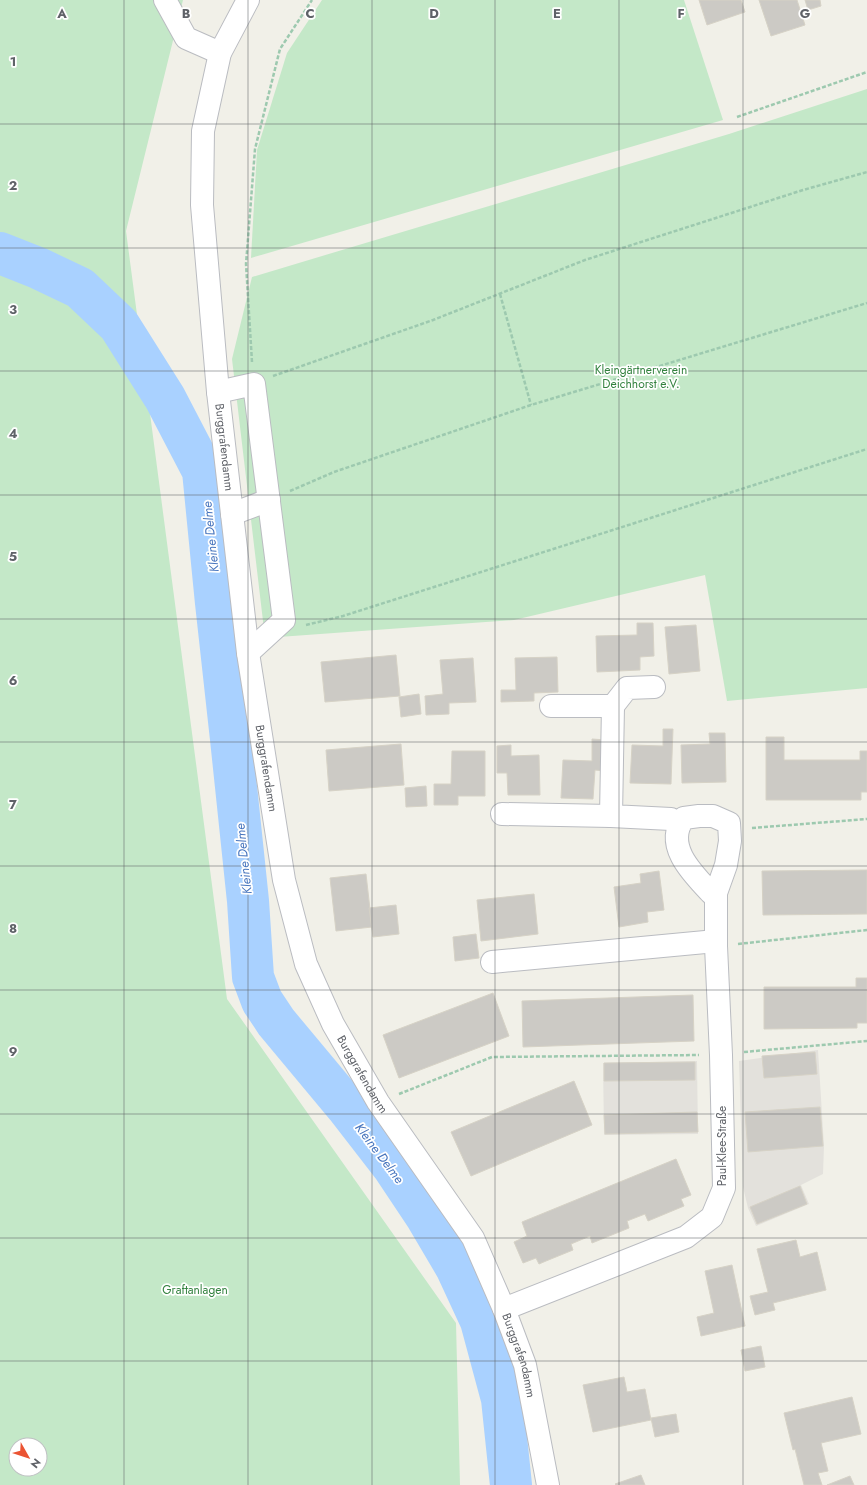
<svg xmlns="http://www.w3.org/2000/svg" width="867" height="1485" viewBox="0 0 867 1485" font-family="Jost,sans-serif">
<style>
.industrial{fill:#e3e1dc}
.green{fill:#c4e8c8;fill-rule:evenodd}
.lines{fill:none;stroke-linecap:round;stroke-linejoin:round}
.river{stroke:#a9d1ff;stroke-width:42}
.building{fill:#cccac5;stroke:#d6d2c6}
.minor-casing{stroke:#babcc1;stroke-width:24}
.path{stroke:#9dc9af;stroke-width:2.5;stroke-dasharray:4 2;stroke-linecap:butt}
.minor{stroke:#fff;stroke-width:22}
.grid{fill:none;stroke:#5f6268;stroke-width:1;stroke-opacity:0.55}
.labels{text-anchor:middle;stroke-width:3.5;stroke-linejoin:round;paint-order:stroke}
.park-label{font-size:12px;fill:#33823f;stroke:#fff}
.street-label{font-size:12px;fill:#5f6268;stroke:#fff}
.water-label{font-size:13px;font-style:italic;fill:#4674bd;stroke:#fff}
.grid-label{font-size:13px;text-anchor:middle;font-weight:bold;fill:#5f6268;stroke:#fff;stroke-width:3.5;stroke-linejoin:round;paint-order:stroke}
</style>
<rect width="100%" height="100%" fill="#f1f0e8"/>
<g class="industrial">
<path d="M 818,1050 L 824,1146 L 823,1174 L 801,1185 L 809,1204 L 756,1226 L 748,1208 L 743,1187 L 739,1061 Z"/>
<path d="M 697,1061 L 698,1134 L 604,1135 L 603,1063 Z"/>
</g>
<g class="green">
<path d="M 0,0 L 183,0 L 126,231 L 227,999 L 456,1323 L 460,1485 L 0,1485 ZM 16,1445 L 40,1445 L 40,1469 L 16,1469 Z"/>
<path d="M 322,0 L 684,0 L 723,120 L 251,258 L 257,150 L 287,53 Z"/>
<path d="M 867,89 L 867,688 L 727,701 L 705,575 L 514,620 L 265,638 L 232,359 L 252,277 L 729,134 Z"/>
</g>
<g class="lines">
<path class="river" d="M 0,253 L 38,268 L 80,288 L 119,325 L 165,398 L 203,471 L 216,603 L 231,739 L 248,901 L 253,977 L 262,1001 L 276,1022 L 346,1106 L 394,1168 L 426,1216 L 456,1267 L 481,1321 L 502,1399 L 511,1485"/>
</g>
<g class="building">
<path d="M 699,0 L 741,0 L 745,12 L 707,25 Z"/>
<path d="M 759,0 L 797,0 L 805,25 L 771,36 Z"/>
<path d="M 805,0 L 820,0 L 821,6 L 808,10 Z"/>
<path d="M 637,623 L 653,623 L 654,656 L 640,657 L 640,670 L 597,672 L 596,636 L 637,635 Z"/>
<path d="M 696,625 L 700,671 L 669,674 L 665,627 Z"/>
<path d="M 396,655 L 400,696 L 325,702 L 321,662 Z"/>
<path d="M 557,657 L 558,692 L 534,693 L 534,701 L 501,702 L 501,690 L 516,690 L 515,658 Z"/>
<path d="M 473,658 L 476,702 L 449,703 L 449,714 L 426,715 L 425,696 L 443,694 L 440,660 Z"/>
<path d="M 419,694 L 421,714 L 401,717 L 399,697 Z"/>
<path d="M 663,729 L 673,729 L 671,784 L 630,783 L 632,745 L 663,746 Z"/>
<path d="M 709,733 L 725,733 L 726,782 L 682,783 L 681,745 L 710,744 Z"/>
<path d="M 766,737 L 784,737 L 784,760 L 860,760 L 860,751 L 867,751 L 867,792 L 861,792 L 861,800 L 766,800 Z"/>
<path d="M 592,739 L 606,740 L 605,771 L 595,770 L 593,799 L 561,798 L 563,760 L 592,761 Z"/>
<path d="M 401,744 L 404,785 L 329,791 L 326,750 Z"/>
<path d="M 511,745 L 511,756 L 539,755 L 540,795 L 508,795 L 507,773 L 497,773 L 497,746 Z"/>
<path d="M 452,751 L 485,751 L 485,796 L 458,796 L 458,805 L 434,805 L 434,784 L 451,784 Z"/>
<path d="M 426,786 L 427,806 L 406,807 L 405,788 Z"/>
<path d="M 867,870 L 867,914 L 763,915 L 762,871 Z"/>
<path d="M 659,871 L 664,910 L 647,912 L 648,922 L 619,927 L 614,887 L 641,883 L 640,874 Z"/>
<path d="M 366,874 L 372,927 L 336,931 L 330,878 Z"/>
<path d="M 534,894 L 538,934 L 481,941 L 477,900 Z"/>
<path d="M 396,905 L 399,934 L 373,937 L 369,908 Z"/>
<path d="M 476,934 L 479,958 L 455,961 L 453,937 Z"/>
<path d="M 856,978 L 867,978 L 867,1023 L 857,1023 L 857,1028 L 764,1029 L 764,987 L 856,987 Z"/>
<path d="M 493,993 L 509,1036 L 399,1078 L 383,1035 Z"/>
<path d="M 693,995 L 694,1041 L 523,1047 L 522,1001 Z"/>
<path d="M 815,1052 L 817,1074 L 764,1078 L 762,1056 Z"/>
<path d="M 695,1062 L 695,1080 L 604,1081 L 604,1063 Z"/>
<path d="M 574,1081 L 592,1125 L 471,1176 L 451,1132 Z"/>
<path d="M 820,1107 L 823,1146 L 748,1152 L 745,1112 Z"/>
<path d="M 697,1112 L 698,1132 L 605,1134 L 604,1115 Z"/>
<path d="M 676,1159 L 691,1195 L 681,1199 L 684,1206 L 648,1221 L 645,1214 L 627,1221 L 629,1228 L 592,1243 L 590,1236 L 571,1244 L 573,1250 L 546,1261 L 539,1264 L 536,1258 L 523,1263 L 514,1242 L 527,1236 L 522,1222 Z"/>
<path d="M 800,1186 L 807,1204 L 757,1224 L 750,1207 Z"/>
<path d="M 796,1240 L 800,1257 L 817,1252 L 826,1290 L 773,1303 L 775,1310 L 755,1315 L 750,1296 L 768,1292 L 757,1249 Z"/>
<path d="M 732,1265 L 745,1326 L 701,1336 L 697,1317 L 714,1313 L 705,1271 Z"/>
<path d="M 761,1346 L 765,1367 L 745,1371 L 741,1350 Z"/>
<path d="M 624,1377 L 627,1392 L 645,1389 L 651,1420 L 593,1432 L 583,1385 Z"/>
<path d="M 852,1397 L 861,1434 L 821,1443 L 828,1471 L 818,1473 L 822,1485 L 804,1485 L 795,1449 L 793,1450 L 784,1413 Z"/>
<path d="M 676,1414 L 679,1432 L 655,1437 L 651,1418 Z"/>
<path d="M 641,1475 L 645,1485 L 616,1485 L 615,1484 Z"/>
<path d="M 850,1476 L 854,1485 L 827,1485 Z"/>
</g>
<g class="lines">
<defs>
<g id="minor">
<path d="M 165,0 L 186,38 L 220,53"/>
<path id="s1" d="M 248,0 L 220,53 L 203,131 L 202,205 L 218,392 L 248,653 L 284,880 L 306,964 L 333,1024 L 378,1102 L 473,1238 L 504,1309 L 525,1365 L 548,1485"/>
<path d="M 218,392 L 254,384 L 284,620 L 248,653"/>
<path d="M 232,514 L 269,500"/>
<path d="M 551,706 L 613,706 L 611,816 L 671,819 L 679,824"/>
<path d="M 613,706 L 627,688 L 654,687"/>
<path d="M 502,814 L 611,816"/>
<path d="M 699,816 L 713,816 L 729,823 L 730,841 L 726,865 L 716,893 L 711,893 C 693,874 663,845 684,818 Z"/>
<path d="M 492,962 L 716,941"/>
<path d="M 504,1309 L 686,1237 L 712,1217 L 724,1188 L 721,1055 L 716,946 L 716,893"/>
</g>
</defs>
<use href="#minor" class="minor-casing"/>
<g class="path">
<path d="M 737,117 L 867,72"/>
<path d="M 500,294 L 531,405"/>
<path d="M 252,362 L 246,264 L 255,149 L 280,49 L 312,0"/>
<path d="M 273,376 L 433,320 L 585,260 L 803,190 L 867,172"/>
<path d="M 290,491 L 334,472 L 531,405 L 867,303"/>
<path d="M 306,625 L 343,616 L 867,449"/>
<path d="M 752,828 L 867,819"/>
<path d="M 738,944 L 867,930"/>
<path d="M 744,1052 L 867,1041"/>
<path d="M 399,1094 L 492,1057 L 699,1055"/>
</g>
<use href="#minor" class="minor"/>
</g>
<path class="grid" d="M 124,0 L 124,1485M 248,0 L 248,1485M 372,0 L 372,1485M 495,0 L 495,1485M 619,0 L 619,1485M 743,0 L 743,1485M 0,124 L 867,124M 0,248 L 867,248M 0,371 L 867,371M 0,495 L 867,495M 0,619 L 867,619M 0,742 L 867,742M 0,866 L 867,866M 0,990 L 867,990M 0,1114 L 867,1114M 0,1238 L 867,1238M 0,1361 L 867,1361"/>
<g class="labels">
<g class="park-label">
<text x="641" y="374">Kleingärtnerverein<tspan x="641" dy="14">Deichhorst e.V.</tspan></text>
<text x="195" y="1294">Graftanlagen</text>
</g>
<g class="street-label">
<text dy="4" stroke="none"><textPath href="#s1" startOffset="457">Burggrafendamm</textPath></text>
<text dy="4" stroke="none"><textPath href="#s1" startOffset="781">Burggrafendamm</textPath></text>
<text dy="4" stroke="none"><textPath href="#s1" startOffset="1105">Burggrafendamm</textPath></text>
<text transform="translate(722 1146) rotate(-90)" y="4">Paul-Klee-Straße</text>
<text dy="4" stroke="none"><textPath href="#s1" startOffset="1429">Burggrafendamm</textPath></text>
</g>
<g class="water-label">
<text transform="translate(210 537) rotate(-96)" y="5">Kleine Delme</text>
<text transform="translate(243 859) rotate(-96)" y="5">Kleine Delme</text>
<text transform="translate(380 1153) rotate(53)" y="5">Kleine Delme</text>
</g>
</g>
<g class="grid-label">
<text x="62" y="18">A</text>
<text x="186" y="18">B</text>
<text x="310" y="18">C</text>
<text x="434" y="18">D</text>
<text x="557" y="18">E</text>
<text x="681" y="18">F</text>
<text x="805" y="18">G</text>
<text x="13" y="66">1</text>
<text x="13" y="190">2</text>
<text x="13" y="314">3</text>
<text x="13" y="438">4</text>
<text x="13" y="561">5</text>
<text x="13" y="685">6</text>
<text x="13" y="809">7</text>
<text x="13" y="933">8</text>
<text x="13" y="1056">9</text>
</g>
<g transform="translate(28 1457) rotate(129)"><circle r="19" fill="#ffffff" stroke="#bfc0c3"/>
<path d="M0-3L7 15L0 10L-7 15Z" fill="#eb5433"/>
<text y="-6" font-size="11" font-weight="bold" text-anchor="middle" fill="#5f6268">N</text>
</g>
</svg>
